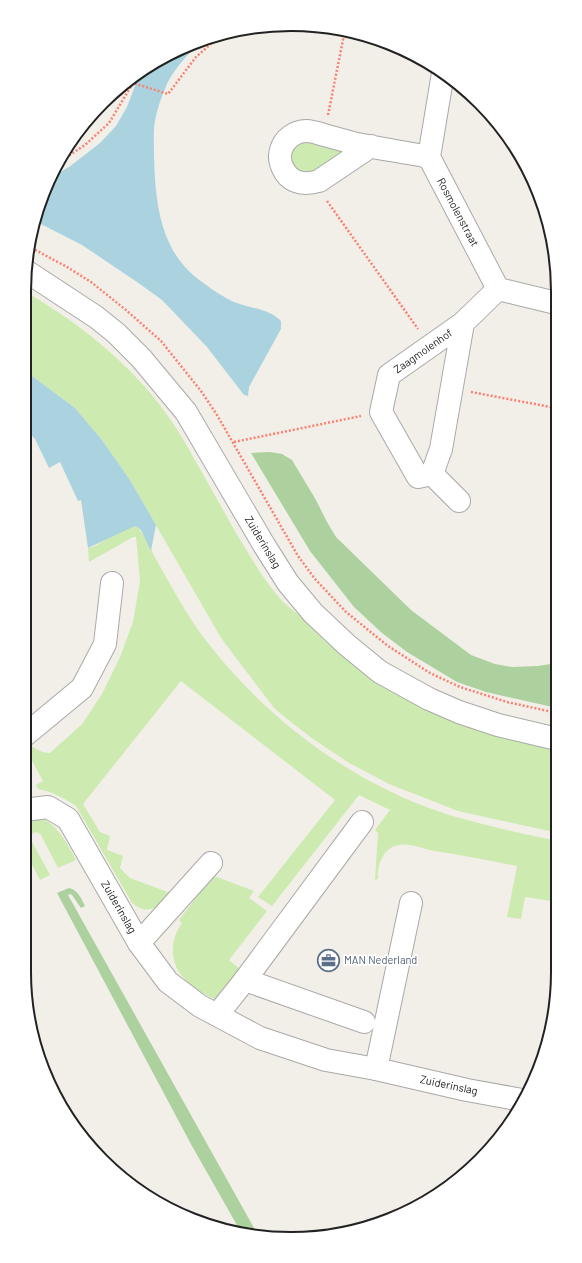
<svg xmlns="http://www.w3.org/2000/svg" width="582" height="1263" viewBox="0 0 582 1263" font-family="Barlow,sans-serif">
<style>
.grass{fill:#cdebb0}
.forest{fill:#add19e}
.water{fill:#aad3df}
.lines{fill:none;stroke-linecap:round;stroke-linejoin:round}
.minor-casing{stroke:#a9a9a9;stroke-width:24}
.path{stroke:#fa8072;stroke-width:2.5;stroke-dasharray:2 2;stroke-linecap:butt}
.minor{stroke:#fff;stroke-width:22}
.labels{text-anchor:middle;stroke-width:3.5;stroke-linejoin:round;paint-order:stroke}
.street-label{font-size:11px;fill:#222;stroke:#fff}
.service-label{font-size:11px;fill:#4e5e75;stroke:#fff;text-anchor:start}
.rim{fill:none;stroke:#222;stroke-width:2}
</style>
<rect width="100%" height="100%" fill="#f2efe9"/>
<g class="grass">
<path d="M 297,138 L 352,151 L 300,180 L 287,150 Z"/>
<path d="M 24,291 C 88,328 145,375 183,439 C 202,472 220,505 239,538 C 251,557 262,578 278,596 C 285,605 296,612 305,620 C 312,627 318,635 325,641 C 367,679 415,709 468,727 C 497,738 527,743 557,749 L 558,833 L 458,811 L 389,784 L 349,763 L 313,739 L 287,719 L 274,708 L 221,638 L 130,480 L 102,440 L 75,408 L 24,370 Z"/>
<path d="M 131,526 L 135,526 C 146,534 150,549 157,561 C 172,587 186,614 204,638 C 265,718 351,783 446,814 C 482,825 520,833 558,841 L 558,902 L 525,897 L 521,919 L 507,917 L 517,866 C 490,861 462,855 435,851 C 423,849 407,841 395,846 C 382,850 377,867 378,879 L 375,880 L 378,833 L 375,830 L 390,810 L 359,795 L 272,906 L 258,897 L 335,800 L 181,681 L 83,804 L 100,832 L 110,836 L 107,850 L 123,856 L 120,868 L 130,878 L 173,894 C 159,906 149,917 132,903 L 76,806 C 64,798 53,792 38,789 L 36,785 L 43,781 L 24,746 L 29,744 C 36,749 41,753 50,753 L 82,724 L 102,694 L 120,657 L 133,622 L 140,581 L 136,537 L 133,537 L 89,562 L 88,548 L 93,547 Z"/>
<path d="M 44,819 C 60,829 67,843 76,860 L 58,868 L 41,835 L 37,832 L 31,834 L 30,838 L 50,875 L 40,880 L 24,849 L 24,824 L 30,821 Z"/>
<path d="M 212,877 L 217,877 L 254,891 L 249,898 L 267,911 L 229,960 L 240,969 L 216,998 L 214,999 C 203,993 189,985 181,975 C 169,959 171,938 182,923 L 179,920 Z"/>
</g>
<g class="forest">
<path d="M 270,452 L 282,454 L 292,460 L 316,500 L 327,522 L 336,537 L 411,610 L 471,655 L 495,664 L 512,667 L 538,666 L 557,663 L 557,708 L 486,692 L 457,682 L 407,652 L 382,633 L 354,607 L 310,551 L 251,453 Z"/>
<path d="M 69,888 C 78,890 81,898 85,906 L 81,908 L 72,895 L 70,894 L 68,895 L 258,1235 L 242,1234 L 192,1146 L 57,893 Z"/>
</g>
<g class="water">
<path d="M 202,40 C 189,53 171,72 165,89 C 161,98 157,110 155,121 C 153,131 154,144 154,154 C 155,194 158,241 189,271 C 199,281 221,296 234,302 C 249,308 270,309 281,321 L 281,329 L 249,387 L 248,396 L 244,395 L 207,347 L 162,300 L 137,282 L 82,245 L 35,221 L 44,189 L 50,178 L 69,167 L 100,143 L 116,126 L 127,107 L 141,70 L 189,44 Z"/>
<path d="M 24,370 L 75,408 L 102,440 L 130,480 L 156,525 L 151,551 L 141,530 L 135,526 L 88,548 L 81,500 L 78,501 L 60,462 L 49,468 L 35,439 L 24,427 Z"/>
</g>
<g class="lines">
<defs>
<g id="minor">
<path d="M 443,73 L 429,157 L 498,289 L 556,303"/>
<path d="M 371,146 L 319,181 C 308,184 297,185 288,176 C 282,169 278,159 281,150 C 284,139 295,131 306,131 C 312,131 318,133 324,135 C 335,138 346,141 357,144 C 381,149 405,152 429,157"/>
<path d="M 26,271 L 96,317 L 116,333 L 141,358 L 186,412 L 264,545 L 288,583 L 313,613 L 347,645 L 380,672 L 429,699 L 459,712 L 498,725 L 557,739"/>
<path d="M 463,323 L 441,449 L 432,474 L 418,477 L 381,412 L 389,375 Z"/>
<path d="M 463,323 L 498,289"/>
<path d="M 432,474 L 459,501"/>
<path d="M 24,736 L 82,688 L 105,644 L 112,583"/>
<path d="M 24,810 L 48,807 L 68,819 L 139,943 L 168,982 L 200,1006 L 260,1038 L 326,1060 L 376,1069 L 467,1090 L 522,1100"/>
<path d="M 139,943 L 211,863"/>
<path d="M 245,980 L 364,1022"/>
<path d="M 217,1015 L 245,980 L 362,822"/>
<path d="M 376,1069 L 411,903"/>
</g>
</defs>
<use href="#minor" class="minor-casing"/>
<g class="path">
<path d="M 328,115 L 345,30"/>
<path d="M 59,162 L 85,145 L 109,123 L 133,83 L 168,94 L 196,57 L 222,34"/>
<path d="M 327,201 L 418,329"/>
<path d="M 28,246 L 67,267 L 91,282 L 126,310 L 161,341 L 201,391 L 217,415 L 298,556 L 315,579 L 346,612 L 388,646 L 430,673 L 460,687 L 507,702 L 557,713"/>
<path d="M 471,392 L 556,408"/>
<path d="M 234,442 L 361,416"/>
</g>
<use href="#minor" class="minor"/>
</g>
<defs>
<symbol id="office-ring" viewBox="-11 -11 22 22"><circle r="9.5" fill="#fff" stroke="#5c6f8a" stroke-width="1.5"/><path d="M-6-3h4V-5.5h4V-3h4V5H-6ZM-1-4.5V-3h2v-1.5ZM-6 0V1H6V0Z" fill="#5c6f8a"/></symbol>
</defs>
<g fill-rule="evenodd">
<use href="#office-ring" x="316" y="948" width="25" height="25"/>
</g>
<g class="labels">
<g class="street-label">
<text transform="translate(458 212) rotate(62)" y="4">Rosmolenstraat</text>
<text transform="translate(423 351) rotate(-35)" y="4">Zaagmolenhof</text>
<text transform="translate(263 542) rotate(59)" y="4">Zuiderinslag</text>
<text transform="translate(119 907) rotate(60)" y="4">Zuiderinslag</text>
<text transform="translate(449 1085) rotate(12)" y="4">Zuiderinslag</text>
</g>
<g class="service-label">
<text x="344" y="964">MAN Nederland</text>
</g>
</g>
<path d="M0 0H582V1263H0ZM291 31H291A260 260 0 0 1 551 291V972A260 260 0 0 1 291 1232H291A260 260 0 0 1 31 972V291A260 260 0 0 1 291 31Z" fill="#fff" fill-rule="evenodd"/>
<path class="rim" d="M291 31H291A260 260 0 0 1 551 291V972A260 260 0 0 1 291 1232H291A260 260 0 0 1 31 972V291A260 260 0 0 1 291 31Z"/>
</svg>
